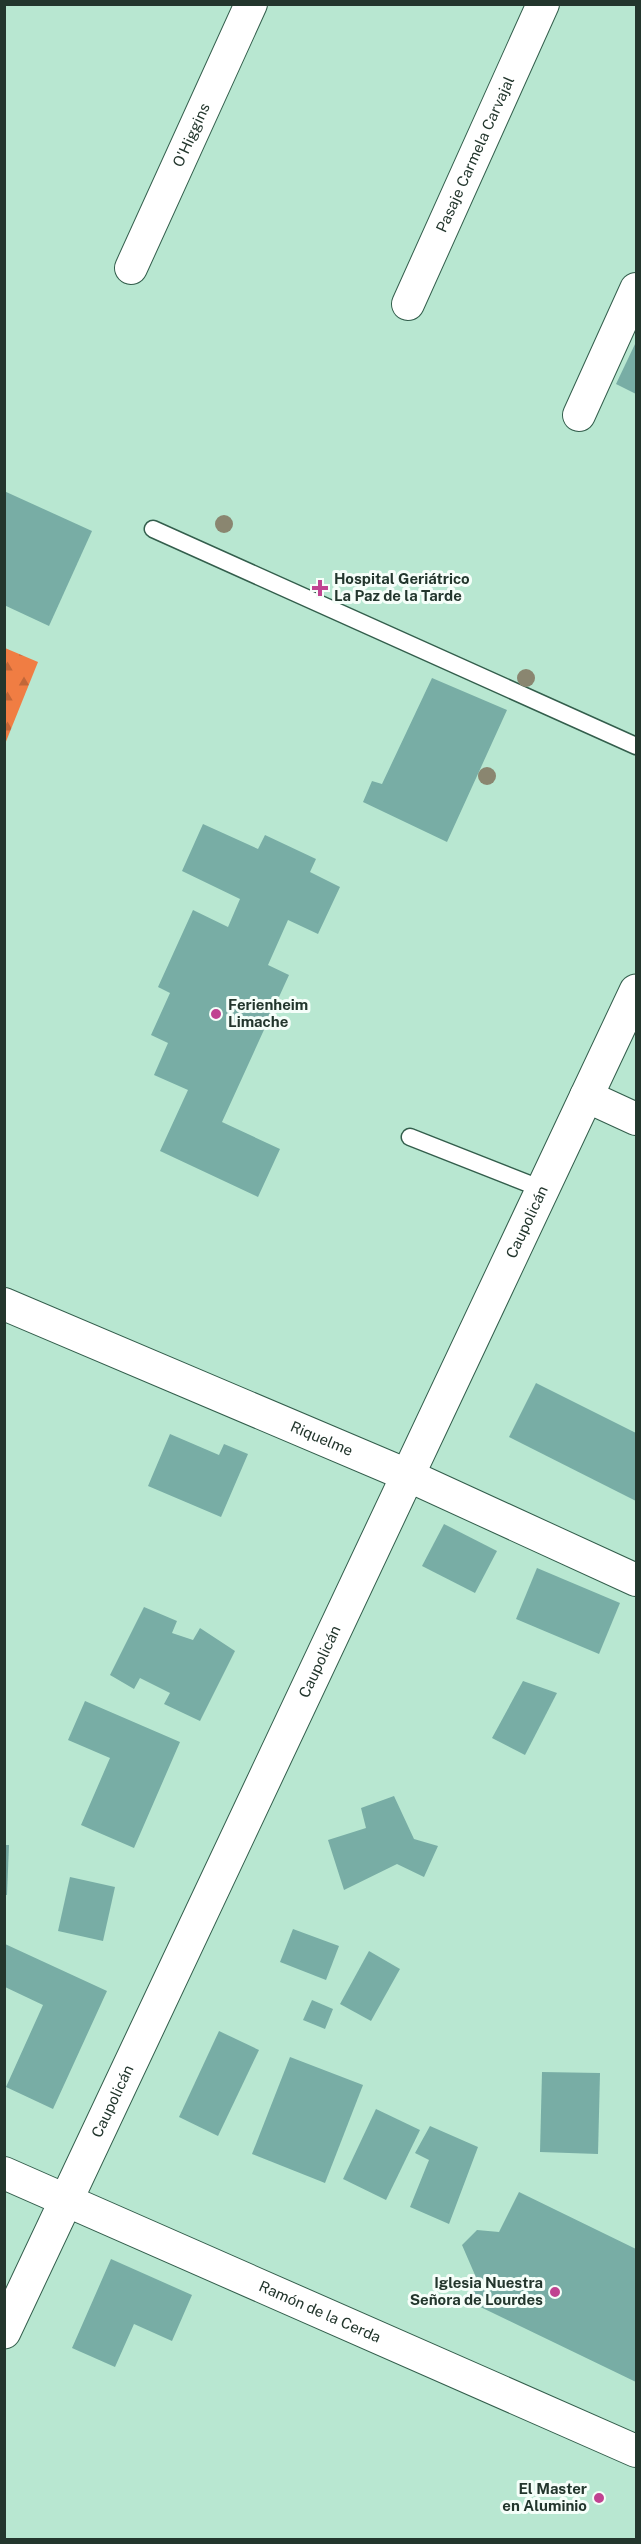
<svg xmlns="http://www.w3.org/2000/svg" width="641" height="2544" viewBox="0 0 641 2544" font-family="'Public Sans',sans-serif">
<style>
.forest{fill:url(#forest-firs)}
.building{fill:#78ada5}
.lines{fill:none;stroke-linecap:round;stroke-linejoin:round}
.service-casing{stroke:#335e4c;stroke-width:19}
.minor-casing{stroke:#335e4c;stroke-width:34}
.tertiary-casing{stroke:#335e4c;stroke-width:35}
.service{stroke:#fff;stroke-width:16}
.minor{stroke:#fff;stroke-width:32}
.tertiary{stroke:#fff;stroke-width:33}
.tree{fill:#8a8670}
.poi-dot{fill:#c04391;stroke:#f5fef9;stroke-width:2}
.labels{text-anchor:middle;stroke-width:6;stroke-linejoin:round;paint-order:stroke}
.street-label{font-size:15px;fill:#23362d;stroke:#f5fef9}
.poi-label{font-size:15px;font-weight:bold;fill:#23362d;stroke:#f5fef9;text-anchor:start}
</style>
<defs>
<pattern id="forest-firs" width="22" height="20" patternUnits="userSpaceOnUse" patternTransform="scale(1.5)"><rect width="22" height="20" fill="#f07d43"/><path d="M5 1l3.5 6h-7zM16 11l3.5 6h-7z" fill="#c26738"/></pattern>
</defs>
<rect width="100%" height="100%" fill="#b8e7d1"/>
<path class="forest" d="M 5,648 L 38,662 L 5,744 Z"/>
<g class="building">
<path d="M 636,342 L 636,394 L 616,384 Z"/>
<path d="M 4,491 L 92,531 L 49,626 L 4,605 Z"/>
<path d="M 432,678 L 507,710 L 447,842 L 363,802 L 372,781 L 382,784 Z"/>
<path d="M 203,824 L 258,849 L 265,835 L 316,859 L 310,872 L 340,887 L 318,934 L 288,920 L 268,965 L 289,975 L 222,1122 L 280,1149 L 258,1197 L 160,1151 L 188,1090 L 154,1075 L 168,1043 L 151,1035 L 170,993 L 158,987 L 193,910 L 228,927 L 240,899 L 182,871 Z"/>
<path d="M 536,1383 L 636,1433 L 636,1501 L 509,1437 Z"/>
<path d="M 170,1434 L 219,1455 L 224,1444 L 248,1454 L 221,1517 L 148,1486 Z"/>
<path d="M 444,1524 L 497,1551 L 475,1593 L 422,1566 Z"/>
<path d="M 537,1568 L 620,1603 L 599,1654 L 516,1619 Z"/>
<path d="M 144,1607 L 177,1621 L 172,1633 L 193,1640 L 200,1628 L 235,1651 L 200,1721 L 164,1704 L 170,1693 L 140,1678 L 134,1689 L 110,1675 Z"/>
<path d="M 523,1681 L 557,1693 L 525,1755 L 492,1738 Z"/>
<path d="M 85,1701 L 180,1742 L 134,1848 L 81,1825 L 110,1758 L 68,1740 Z"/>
<path d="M 394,1796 L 414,1839 L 438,1846 L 424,1877 L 397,1864 L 344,1890 L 328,1840 L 366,1828 L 361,1808 Z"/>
<path d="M 4,1845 L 9,1845 L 7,1895 L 4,1895 Z"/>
<path d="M 70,1877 L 115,1887 L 103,1941 L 58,1931 Z"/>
<path d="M 293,1929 L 339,1946 L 326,1980 L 280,1962 Z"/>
<path d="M 5,1944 L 107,1991 L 53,2109 L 6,2087 L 43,2005 L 5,1987 Z"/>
<path d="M 369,1951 L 400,1969 L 371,2021 L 340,2004 Z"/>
<path d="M 312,2000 L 333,2009 L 325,2029 L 303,2020 Z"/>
<path d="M 219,2031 L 259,2050 L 218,2136 L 179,2117 Z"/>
<path d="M 290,2057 L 363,2085 L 325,2183 L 252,2154 Z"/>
<path d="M 542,2072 L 600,2073 L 598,2154 L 540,2152 Z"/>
<path d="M 376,2109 L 420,2130 L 386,2200 L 343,2179 Z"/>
<path d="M 430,2126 L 478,2147 L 449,2224 L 410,2207 L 429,2160 L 415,2153 Z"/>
<path d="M 519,2192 L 636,2249 L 636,2382 L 468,2301 L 478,2282 L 462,2245 L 477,2230 L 499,2232 Z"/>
<path d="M 111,2259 L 192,2295 L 172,2341 L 134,2324 L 115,2367 L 72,2348 Z"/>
</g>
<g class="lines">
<defs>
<g id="service">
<path d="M 153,529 L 636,746"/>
<path d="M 410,1137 L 542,1189"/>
</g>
<g id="minor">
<path id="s1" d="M 131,268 L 251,4"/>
<path id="s2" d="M 408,304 L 543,4"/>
<path d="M 579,415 L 636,289"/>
<path d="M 586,1096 L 636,1119"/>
<path id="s3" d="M 4,1304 L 407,1475 L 636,1580"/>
<path id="s4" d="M 4,2173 L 636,2451"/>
</g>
<g id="tertiary">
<path id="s5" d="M 4,2332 L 636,991"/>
</g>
</defs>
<use href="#service" class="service-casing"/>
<use href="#minor" class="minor-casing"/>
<use href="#tertiary" class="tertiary-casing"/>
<use href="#service" class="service"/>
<use href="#minor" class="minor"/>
<use href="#tertiary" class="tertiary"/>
</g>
<g class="tree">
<circle cx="224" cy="524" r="9"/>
<circle cx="526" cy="678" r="9"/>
<circle cx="487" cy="776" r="9"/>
</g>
<g class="poi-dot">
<path d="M317 579h6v6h6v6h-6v6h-6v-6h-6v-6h6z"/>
<circle cx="216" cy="1014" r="6"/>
<circle cx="555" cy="2292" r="6"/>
<circle cx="599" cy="2498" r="6"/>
</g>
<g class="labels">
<g class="street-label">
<text dy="5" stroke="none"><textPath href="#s1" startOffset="146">O'Higgins</textPath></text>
<text dy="5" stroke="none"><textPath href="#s2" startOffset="164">Pasaje Carmela Carvajal</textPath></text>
<text dy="5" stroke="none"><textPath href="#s5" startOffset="1227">Caupolicán</textPath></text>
<text dy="5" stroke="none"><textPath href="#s3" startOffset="345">Riquelme</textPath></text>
<text dy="5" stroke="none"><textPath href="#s5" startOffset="741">Caupolicán</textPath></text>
<text dy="5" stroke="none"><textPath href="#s5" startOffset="255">Caupolicán</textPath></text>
<text dy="5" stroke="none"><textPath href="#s4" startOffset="345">Ramón de la Cerda</textPath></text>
</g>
<g class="poi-label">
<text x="334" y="584">Hospital Geriátrico<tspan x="334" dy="17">La Paz de la Tarde</tspan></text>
<text x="228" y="1010">Ferienheim<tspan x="228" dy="17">Limache</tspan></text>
<text x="543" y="2288" text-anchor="end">Iglesia Nuestra<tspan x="543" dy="17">Señora de Lourdes</tspan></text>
<text x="587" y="2494" text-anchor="end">El Master<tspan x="587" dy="17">en Aluminio</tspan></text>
</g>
</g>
<rect width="641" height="2544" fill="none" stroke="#23362d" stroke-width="12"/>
</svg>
